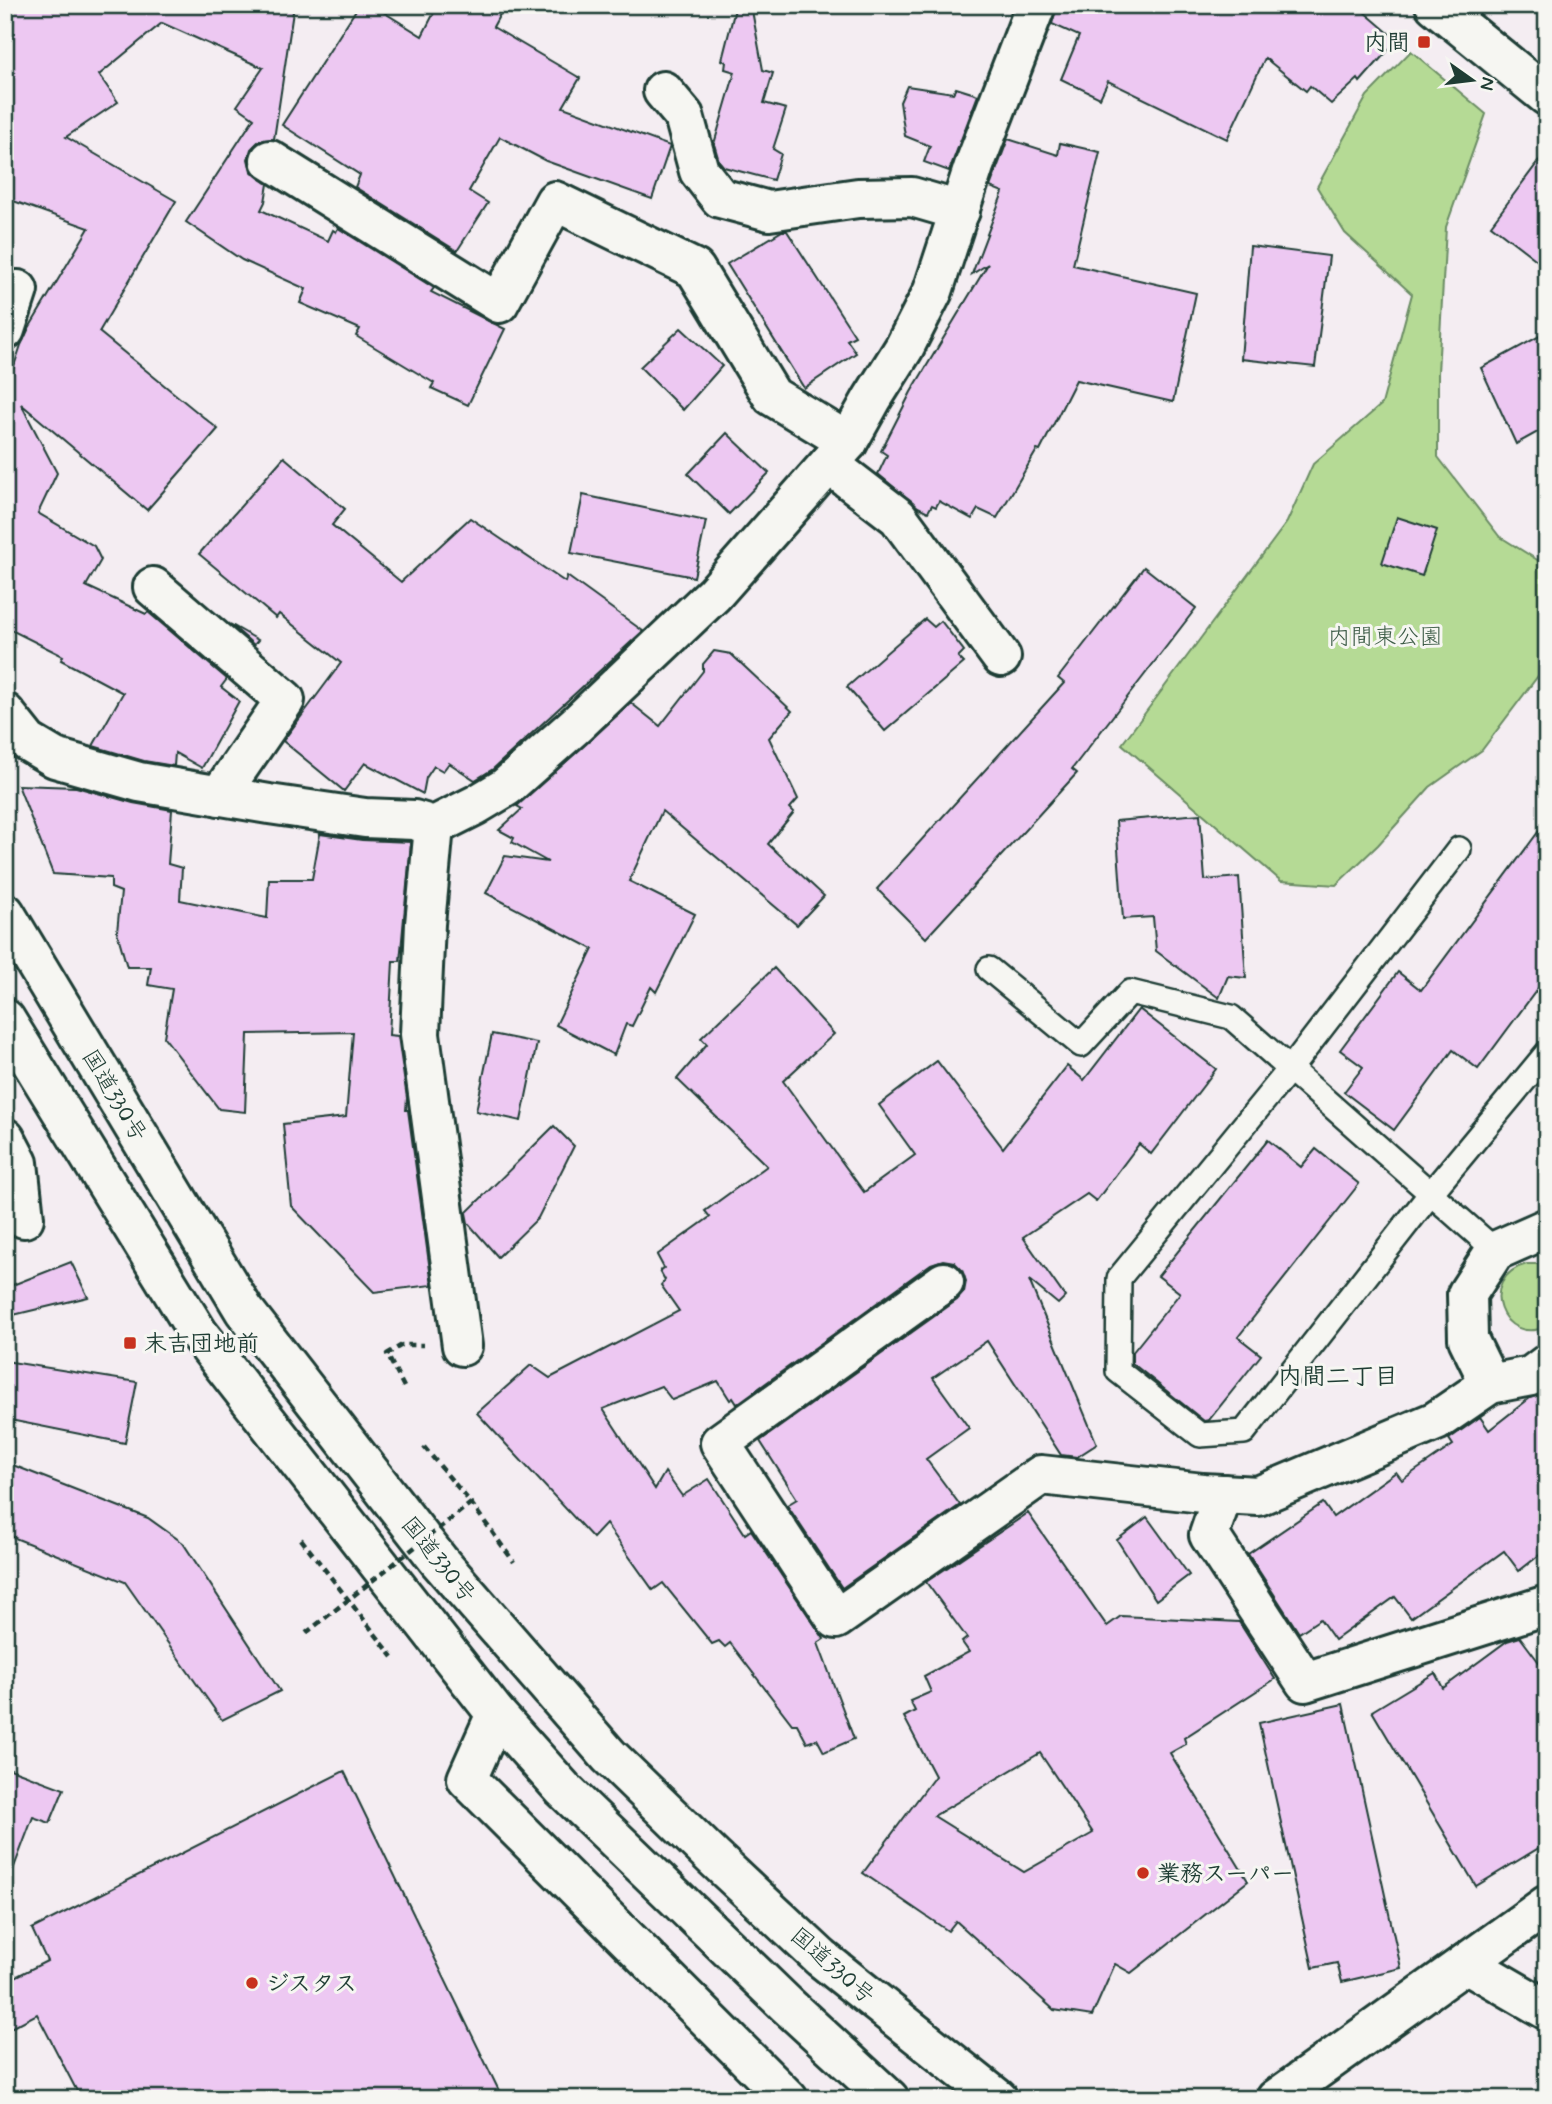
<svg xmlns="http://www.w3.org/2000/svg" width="1552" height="2104" viewBox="0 0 1552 2104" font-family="Mynerve,'Klee One',sans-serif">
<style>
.green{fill:#b5da95;stroke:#6a8c64;stroke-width:2}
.building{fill:#edc8f2;stroke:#1f3d34;stroke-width:2;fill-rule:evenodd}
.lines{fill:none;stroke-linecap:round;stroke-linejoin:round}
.service-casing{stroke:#1f3d34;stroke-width:28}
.minor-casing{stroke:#1f3d34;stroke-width:44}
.secondary-casing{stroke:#1f3d34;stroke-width:44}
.trunk-casing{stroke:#1f3d34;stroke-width:44}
.path{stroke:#1f3d34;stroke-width:4.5;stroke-dasharray:7 5;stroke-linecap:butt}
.service{stroke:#f6f6f2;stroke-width:23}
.minor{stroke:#f6f6f2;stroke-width:38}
.secondary{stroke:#f6f6f2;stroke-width:38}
.trunk{stroke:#f6f6f2;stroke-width:38}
.path-bridge{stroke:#1f3d34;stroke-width:4.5;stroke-dasharray:7 5;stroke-linecap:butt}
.poi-dot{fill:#c8321e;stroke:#f6f6f2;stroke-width:2.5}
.labels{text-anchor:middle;stroke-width:6;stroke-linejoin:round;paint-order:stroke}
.poi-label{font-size:23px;font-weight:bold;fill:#1f3d34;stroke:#f6f6f2;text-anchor:start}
.park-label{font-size:23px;fill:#3d5c47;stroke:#f6f6f2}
.street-label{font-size:23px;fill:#1f3d34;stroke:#f6f6f2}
.neighbourhood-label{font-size:24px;font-weight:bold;fill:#1f3d34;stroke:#f6f6f2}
</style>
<rect width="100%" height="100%" fill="#f4edf2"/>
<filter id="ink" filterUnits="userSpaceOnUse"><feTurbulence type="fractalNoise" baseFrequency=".0143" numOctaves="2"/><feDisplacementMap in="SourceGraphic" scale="14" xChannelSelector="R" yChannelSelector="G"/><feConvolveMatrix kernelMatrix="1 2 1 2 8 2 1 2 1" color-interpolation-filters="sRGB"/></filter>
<g filter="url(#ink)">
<g class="green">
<path d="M 1411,51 L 1486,114 L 1446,227 L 1438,373 L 1438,457 L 1499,536 L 1547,566 L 1547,664 L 1482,750 L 1430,787 L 1378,845 L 1336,885 L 1281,881 L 1122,744 L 1287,522 L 1313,464 L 1382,404 L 1412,294 L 1345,233 L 1317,187 L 1367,96 Z"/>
<path d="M 1527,1264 L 1538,1264 L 1547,1268 L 1547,1326 C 1502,1348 1475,1278 1527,1264 Z"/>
</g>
<g class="building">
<path d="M 5,5 L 294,5 L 274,139 L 259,141 L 251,149 L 248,159 L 251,171 L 268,184 L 265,202 L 261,210 L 328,241 L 333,230 L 336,232 L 338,228 L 434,288 L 431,292 L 505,329 L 468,405 L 431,388 L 434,383 L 356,336 L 360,329 L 300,303 L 306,289 L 242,260 L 186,222 L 254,118 L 237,106 L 263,68 L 162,23 L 99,75 L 118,102 L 66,137 L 176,201 L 99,332 L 218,429 L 147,510 L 21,404 L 57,473 L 38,513 L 94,546 L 101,560 L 86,586 L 146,614 L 148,612 L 227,679 L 221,687 L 239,701 L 202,768 L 175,753 L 174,766 L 144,761 L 93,746 L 123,693 L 61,660 L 63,656 L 5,627 L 5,373 L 9,381 L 21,345 L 29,328 L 89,228 L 5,198 Z"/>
<path d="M 359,5 L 372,5 L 422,36 L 438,5 L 505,5 L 493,27 L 580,78 L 563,107 L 670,146 L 652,199 L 546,161 L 500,137 L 469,191 L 488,203 L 457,251 L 355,187 L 360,175 L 282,125 Z"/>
<path d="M 736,5 L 751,5 L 763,70 L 773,73 L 764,103 L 786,109 L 773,149 L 781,154 L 773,180 L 724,167 L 719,161 L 714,144 L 735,72 L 725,69 L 726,62 L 722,60 Z"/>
<path d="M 1057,5 L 1356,5 L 1397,40 L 1360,82 L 1358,79 L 1331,104 L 1310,86 L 1306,91 L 1265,58 L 1227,139 L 1108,81 L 1100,98 L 1061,79 L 1079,36 L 1052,24 Z"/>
<path d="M 907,86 L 953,93 L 956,88 L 978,95 L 949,171 L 924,162 L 930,146 L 905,136 L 900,102 Z"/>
<path d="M 1008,139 L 1058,155 L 1060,143 L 1100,152 L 1073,265 L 1196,293 L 1173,402 L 1076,380 L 1040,451 L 1037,450 L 997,518 L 978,509 L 972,519 L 939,501 L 936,507 L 932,505 L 928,512 L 918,507 L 878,474 L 887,455 L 881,451 L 911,392 L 988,264 L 972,274 L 1003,192 L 990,187 Z"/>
<path d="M 1547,150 L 1547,268 L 1491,225 Z"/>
<path d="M 782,231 L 787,231 L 855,336 L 847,340 L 856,353 L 804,388 L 727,264 Z"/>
<path d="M 1250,246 L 1329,256 L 1315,367 L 1241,359 Z"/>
<path d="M 681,328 L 722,366 L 683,410 L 640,367 Z"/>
<path d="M 1547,332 L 1547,427 L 1516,444 L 1481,368 Z"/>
<path d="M 727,433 L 769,473 L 729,514 L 688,474 Z"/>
<path d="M 284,457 L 345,509 L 332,525 L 401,582 L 470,518 L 565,582 L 567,576 L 643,631 L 493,769 L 475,780 L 449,763 L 443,771 L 434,766 L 426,778 L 423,794 L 365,763 L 344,791 L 283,741 L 341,663 L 279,614 L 276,618 L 199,554 Z"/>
<path d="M 583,495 L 706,521 L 694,577 L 571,553 Z"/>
<path d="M 1397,517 L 1437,530 L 1422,576 L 1382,563 Z"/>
<path d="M 1144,567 L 1196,608 L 1072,769 L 1077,773 L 926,938 L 877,889 L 1064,683 L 1058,678 Z"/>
<path d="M 925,619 L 934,627 L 941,621 L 964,651 L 958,657 L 964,663 L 885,731 L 847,687 Z"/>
<path d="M 230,624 L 258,640 L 254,645 Z"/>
<path d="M 714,651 L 731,654 L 792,711 L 769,738 L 798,799 L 790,808 L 794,812 L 768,844 L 824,896 L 797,925 L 662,811 L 629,881 L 695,914 L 656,992 L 651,987 L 632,1026 L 626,1024 L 614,1055 L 556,1025 L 593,949 L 486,893 L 505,856 L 548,862 L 512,842 L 514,838 L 499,830 L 522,809 L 517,806 L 631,703 L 660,726 L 703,671 L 703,664 Z"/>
<path d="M 18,785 L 76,787 L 133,803 L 172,810 L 168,864 L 182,868 L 180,900 L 267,918 L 269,879 L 312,879 L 320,834 L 362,840 L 411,842 L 400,961 L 393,961 L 389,1035 L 398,1036 L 407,1098 L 406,1110 L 408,1110 L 432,1285 L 374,1292 L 291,1206 L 283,1124 L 346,1117 L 353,1032 L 248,1034 L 245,1112 L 219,1109 L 164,1037 L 172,989 L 148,985 L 151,967 L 127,967 L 117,932 L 121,892 L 111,888 L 111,878 L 53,874 Z"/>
<path d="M 1200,814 L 1205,880 L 1239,877 L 1246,978 L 1228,976 L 1219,998 L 1156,951 L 1153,917 L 1123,919 L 1116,821 Z"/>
<path d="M 1547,820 L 1547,976 L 1478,1069 L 1453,1050 L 1394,1130 L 1344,1092 L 1363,1067 L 1340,1050 L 1398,972 L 1421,990 Z"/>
<path d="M 774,968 L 834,1034 L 783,1081 L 864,1192 L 915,1155 L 879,1105 L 937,1061 L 1003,1148 L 1067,1066 L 1084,1080 L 1139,1009 L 1216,1069 L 1151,1154 L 1139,1144 L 1096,1201 L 1087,1194 L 1023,1237 L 1065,1297 L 1058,1304 L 1029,1280 L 1097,1444 L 1077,1457 L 1061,1455 L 987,1341 L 933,1378 L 969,1428 L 926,1459 L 960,1505 L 842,1588 L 787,1505 L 797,1499 L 760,1441 L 957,1300 L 964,1292 L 966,1281 L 962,1270 L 954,1262 L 943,1260 L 931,1264 L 737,1404 L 733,1398 L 730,1400 L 718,1381 L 672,1400 L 661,1386 L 603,1409 L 655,1489 L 665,1472 L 682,1496 L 709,1479 L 745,1534 L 751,1530 L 824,1639 L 818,1643 L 854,1739 L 824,1752 L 817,1739 L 807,1743 L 797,1724 L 792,1724 L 730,1643 L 725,1647 L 719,1641 L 712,1644 L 663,1583 L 653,1590 L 606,1524 L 593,1538 L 477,1413 L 531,1365 L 550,1378 L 679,1311 L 661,1285 L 665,1280 L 660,1271 L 664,1268 L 657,1255 L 710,1217 L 705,1211 L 767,1166 L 677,1079 L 707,1044 L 701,1038 Z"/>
<path d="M 492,1034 L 537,1043 L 521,1121 L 476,1111 Z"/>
<path d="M 554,1126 L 574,1146 L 538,1218 L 498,1257 L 468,1223 L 466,1213 Z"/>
<path d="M 1268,1140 L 1301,1167 L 1316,1149 L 1359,1184 L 1238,1337 L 1261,1355 L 1209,1420 L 1204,1421 L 1132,1363 L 1132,1353 L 1180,1293 L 1158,1276 Z"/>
<path d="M 71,1262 L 88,1297 L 5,1317 L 5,1288 Z"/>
<path d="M 5,1361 L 137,1382 L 125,1443 L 5,1419 Z"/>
<path d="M 1547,1392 L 1547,1549 L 1519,1571 L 1504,1551 L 1411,1618 L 1395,1597 L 1335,1640 L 1320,1619 L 1299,1633 L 1248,1554 L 1323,1503 L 1333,1517 L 1396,1472 L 1402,1480 L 1453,1445 L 1449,1439 L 1480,1417 L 1489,1430 L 1530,1398 Z"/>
<path d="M 5,1462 L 148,1518 L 183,1543 L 280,1691 L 222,1720 L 125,1582 L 5,1534 Z"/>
<path d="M 1028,1513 L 1107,1626 L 1121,1616 L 1239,1622 L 1275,1679 L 1184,1738 L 1186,1744 L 1170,1753 L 1248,1881 L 1131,1973 L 1115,1964 L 1092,2016 L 1054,2010 L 956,1921 L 948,1931 L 863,1873 L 935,1776 L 904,1717 L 915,1711 L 910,1701 L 931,1692 L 924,1676 L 969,1652 L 962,1642 L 967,1638 L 926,1582 ZM 1040,1753 L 1093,1833 L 1024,1872 L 934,1816 Z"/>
<path d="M 1147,1517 L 1189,1575 L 1156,1600 L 1117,1540 Z"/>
<path d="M 1520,1637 L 1547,1673 L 1547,1843 L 1476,1886 L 1372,1711 L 1435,1673 L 1443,1688 L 1507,1641 Z"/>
<path d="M 1343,1704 L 1401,1968 L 1342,1982 L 1337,1963 L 1313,1968 L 1259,1723 Z"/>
<path d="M 5,1767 L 64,1789 L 50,1823 L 33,1817 L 8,1883 L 5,1882 Z"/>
<path d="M 344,1771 L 503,2099 L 81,2099 L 37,2014 L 5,2031 L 5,1982 L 47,1961 L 32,1929 Z"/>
</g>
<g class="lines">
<defs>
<g id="service">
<path d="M 1459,849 L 1290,1069 L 1119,1278 L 1118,1371 L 1200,1435 L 1244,1432 L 1431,1193 L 1547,1053"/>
<path d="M 989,969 L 1081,1045 L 1130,992 L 1231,1017 L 1496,1251"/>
</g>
<g id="minor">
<path d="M 663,91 L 684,116 L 699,171 L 720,198 L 769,211 L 858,198 L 912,197 L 960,211"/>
<path d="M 270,160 L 499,303 L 555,201 L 695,269 L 772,396 L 848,442"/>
<path d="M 5,330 L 18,290"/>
<path d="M 829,464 L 898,517 L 1001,657"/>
<path d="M 153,587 L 285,700 L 219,796"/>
<path d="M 5,713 L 28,742 L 55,758 L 139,782 L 269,804 L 365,818 L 414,820 L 434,826 L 476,805 L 506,787 L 577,724 L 714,594 L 848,442 L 872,399 L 904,348 L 933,291 L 974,166 L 1036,5"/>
<path d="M 434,826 L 425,924 L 420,1034 L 462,1346"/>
<path d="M 5,1138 L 18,1163 L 24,1218"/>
<path d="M 944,1282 L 720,1443 L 836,1619 L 1041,1475 L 1203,1493 L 1258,1496 L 1436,1421 L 1490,1384 L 1531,1376 L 1547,1364"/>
<path d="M 1490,1384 L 1468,1339 L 1467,1294 L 1495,1251 L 1547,1228"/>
<path d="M 1223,1494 L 1209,1535 L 1305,1682 L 1547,1605"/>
<path d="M 496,1714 L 467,1779 L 788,2099"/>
<path d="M 1466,1963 L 1547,2010"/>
<path d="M 1276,2099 L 1547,1905"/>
</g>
<path id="secondary" d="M 1435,5 L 1547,96"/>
<g id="trunk">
<path d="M 5,913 L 244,1310 L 439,1561 L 609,1756 L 714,1858 L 821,1958 L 998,2099"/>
<path d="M 5,1019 L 198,1333 L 496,1714 L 563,1789 L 787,2005 L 889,2099"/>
</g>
</defs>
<use href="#service" class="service-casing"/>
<use href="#minor" class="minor-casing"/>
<use href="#secondary" class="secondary-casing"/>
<use href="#trunk" class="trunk-casing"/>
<g class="path">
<path d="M 404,1387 L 387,1354 L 402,1345 L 423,1345"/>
<path d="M 424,1447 L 471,1503 L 514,1562"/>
<path d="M 301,1539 L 393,1657"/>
</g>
<use href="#service" class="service"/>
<use href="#minor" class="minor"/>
<use href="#secondary" class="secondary"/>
<use href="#trunk" class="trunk"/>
<path class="path-bridge" d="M 306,1633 L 471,1503"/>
</g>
</g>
<g class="poi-dot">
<rect x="1417" y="35" width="14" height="14" rx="3.5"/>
<rect x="123" y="1336" width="14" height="14" rx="3.5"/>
<circle cx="1143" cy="1873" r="7"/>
<circle cx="252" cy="1983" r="7"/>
</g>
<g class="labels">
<g class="poi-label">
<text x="1410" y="50" text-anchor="end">内間</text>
<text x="144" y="1351">末吉団地前</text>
<text x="1157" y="1881">業務スーパー</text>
<text x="266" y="1991">ジスタス</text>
</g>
<g class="park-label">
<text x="1385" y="644">内間東公園</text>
</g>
<g class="street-label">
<text transform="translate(115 1095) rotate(59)" y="8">国道330号</text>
<text transform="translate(439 1559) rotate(51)" y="8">国道330号</text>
<text transform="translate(833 1965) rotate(41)" y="8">国道330号</text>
</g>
<g class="neighbourhood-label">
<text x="1338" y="1384">内間二丁目</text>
</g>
</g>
<rect width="1552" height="2104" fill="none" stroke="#f6f6f2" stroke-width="28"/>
<rect x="14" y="14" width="1524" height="2076" fill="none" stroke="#1f3d34" stroke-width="2.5" filter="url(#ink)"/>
<g transform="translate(1472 80) rotate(104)" stroke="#f6f6f2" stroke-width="5" paint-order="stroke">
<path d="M0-5L12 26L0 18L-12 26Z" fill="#1f3d34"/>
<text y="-10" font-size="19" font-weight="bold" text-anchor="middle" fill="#1f3d34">N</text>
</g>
</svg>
